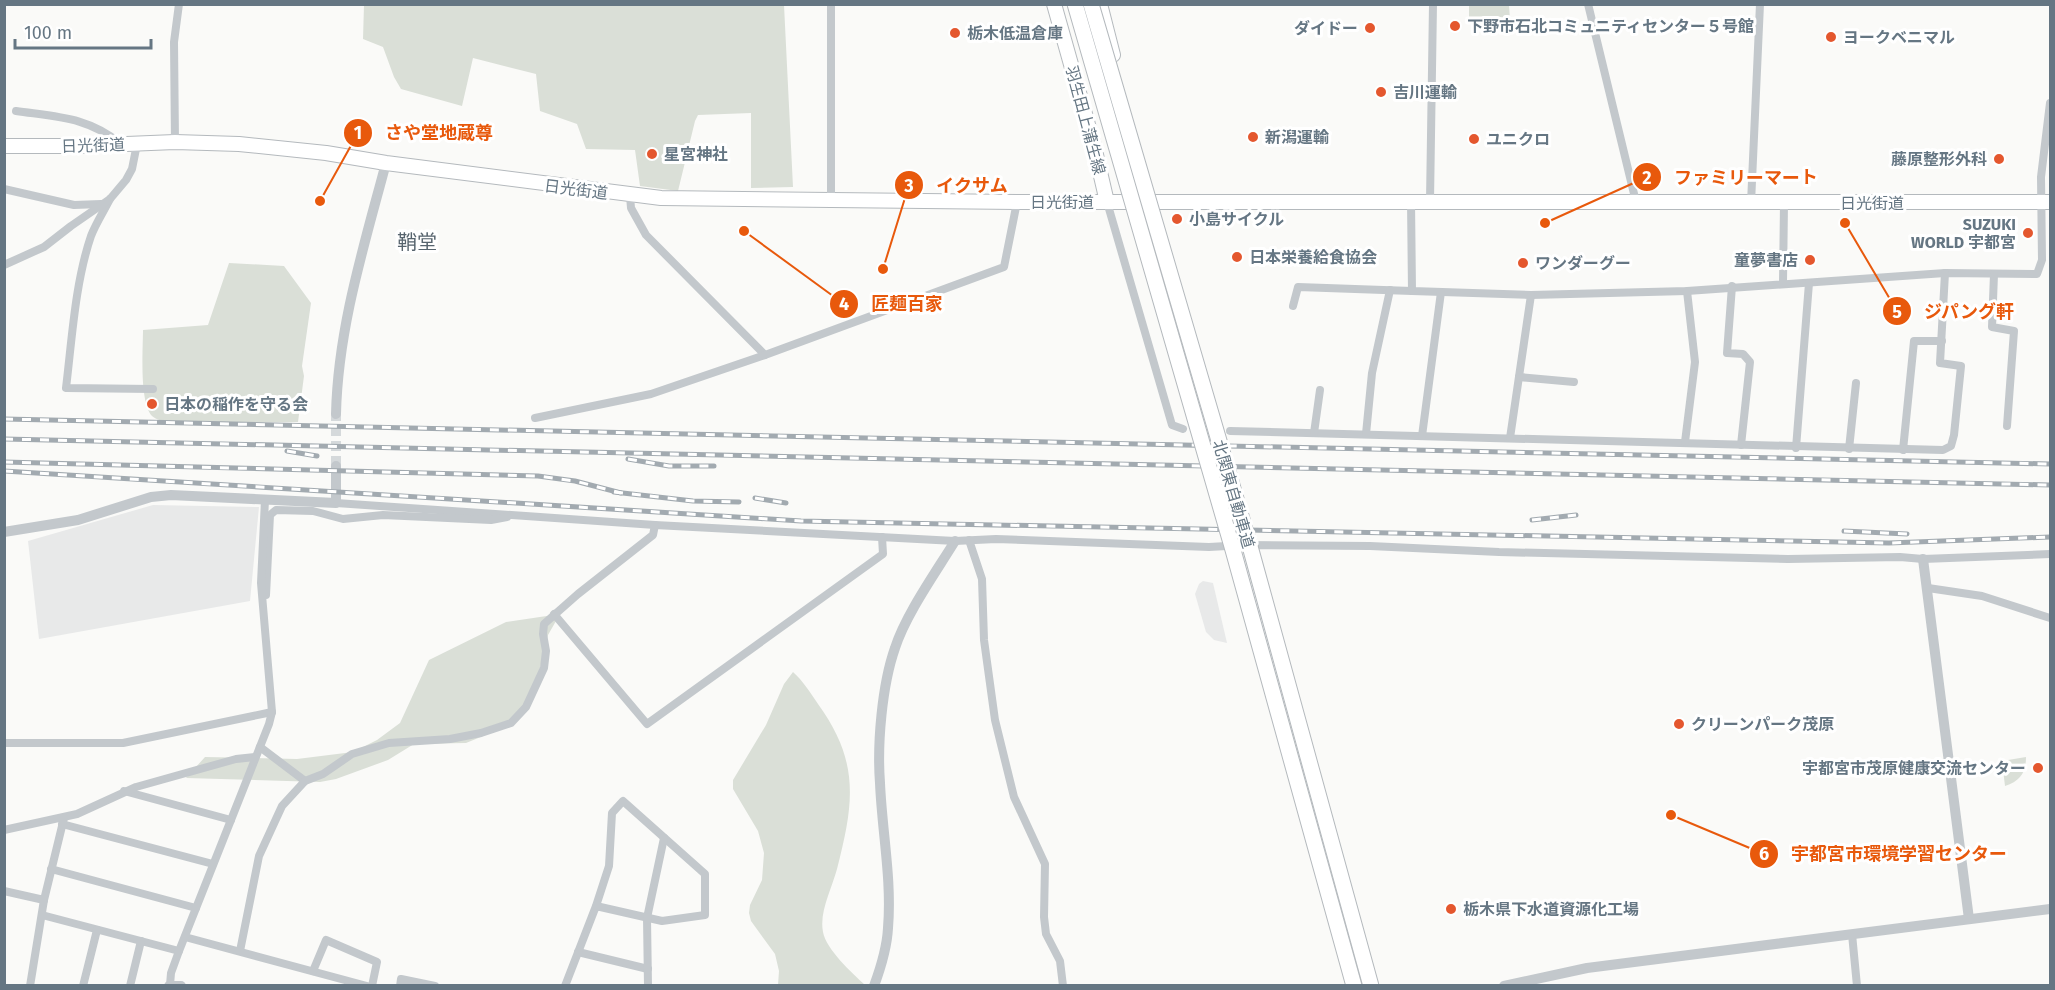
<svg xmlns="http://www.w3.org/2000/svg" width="2055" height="990" viewBox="0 0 2055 990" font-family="'Fira Sans','Noto Sans JP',sans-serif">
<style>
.built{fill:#e8e9e9}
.green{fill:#dadfd7}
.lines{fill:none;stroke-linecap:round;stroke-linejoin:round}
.tertiary-tunnel{stroke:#d5d9db;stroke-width:10;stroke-dasharray:10 5;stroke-linecap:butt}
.primary-casing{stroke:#b5babe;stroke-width:16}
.trunk-casing{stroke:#b4b9bd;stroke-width:16}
.minor{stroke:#c3c8cc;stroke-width:8}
.tertiary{stroke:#c3c8cc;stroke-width:10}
.primary{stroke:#fff;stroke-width:14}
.trunk{stroke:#fff;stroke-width:14}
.rail-casing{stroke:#a2aab0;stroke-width:5}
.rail{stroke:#fff;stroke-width:3;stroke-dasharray:9;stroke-linecap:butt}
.motorway-bridge-casing{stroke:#b4b9bd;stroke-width:17;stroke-linecap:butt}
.motorway-bridge{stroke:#fff;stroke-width:15}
.poi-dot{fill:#e4572e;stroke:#fff;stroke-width:2}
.labels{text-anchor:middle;stroke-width:6;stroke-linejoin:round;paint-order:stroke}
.poi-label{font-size:16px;font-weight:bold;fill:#657683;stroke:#fff;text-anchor:start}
.street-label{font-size:16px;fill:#657683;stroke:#fff}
.quarter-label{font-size:20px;fill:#57646e;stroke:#fff}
.leader{fill:none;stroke:#e8590c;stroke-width:2}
.callout-dot{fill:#e8590c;stroke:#fff;stroke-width:2}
.mark-label{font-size:18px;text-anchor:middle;font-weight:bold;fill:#fff}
.callout-label{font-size:18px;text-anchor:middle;font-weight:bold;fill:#e8590c;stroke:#fff;stroke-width:6;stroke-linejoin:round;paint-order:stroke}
</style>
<rect width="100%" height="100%" fill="#fafaf8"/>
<g class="built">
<path d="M 153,505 L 259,507 L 250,601 L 39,639 L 28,541 Z"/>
<path d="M 1203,581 L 1213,583 L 1227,643 L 1214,640 L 1206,632 L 1195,594 L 1199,584 Z"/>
</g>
<g class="green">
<path d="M 364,5 L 784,5 L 793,187 L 751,188 L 751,113 L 698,115 L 695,121 L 678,191 L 640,186 L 635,150 L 586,149 L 577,124 L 540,111 L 536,74 L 473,58 L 462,106 L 401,89 L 394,77 L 383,47 L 363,39 Z"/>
<path d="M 1469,5 L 1509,5 L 1510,19 L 1469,22 Z"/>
<path d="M 229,263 L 284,266 L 311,303 L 302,366 L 304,376 L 298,422 L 170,422 C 164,421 156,420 152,416 C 139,402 143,348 143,330 L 208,325 Z"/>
<path d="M 560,614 L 548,635 L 533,697 L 512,718 L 493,732 L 466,743 L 414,744 L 388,760 L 336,779 L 320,782 L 186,778 L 205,757 L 297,759 L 353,752 L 377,740 L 400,723 L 429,660 L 506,622 Z"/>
<path d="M 793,672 C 803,681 810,692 818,704 C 860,762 854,803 837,869 C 832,888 819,912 823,932 C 826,949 852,973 865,985 L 778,985 L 779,971 L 775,954 L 751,921 L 749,913 L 750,905 L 762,880 L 764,853 L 758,831 L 733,789 L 733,780 L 766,725 L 784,684 Z"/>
<path d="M 2026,757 C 2026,773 2020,781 2005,786 L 2002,761 Z"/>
</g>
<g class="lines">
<path class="tertiary-tunnel" d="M 336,466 L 336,414"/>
<defs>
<g id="primary">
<path d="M 1054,4 L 1094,146 L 1107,202"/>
<path d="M 1100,4 L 1113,55"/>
</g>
<path id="trunk" d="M 4,146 L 78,146 L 175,142 L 239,144 L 326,153 L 386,163 L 661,198 L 1017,202 L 2050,202"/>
</defs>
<use href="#primary" class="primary-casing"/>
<use href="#trunk" class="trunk-casing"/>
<g class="minor">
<path d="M 1588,4 L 1636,202"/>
<path d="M 16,111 C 58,117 88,117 121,144"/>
<path d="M 175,142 L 174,42 L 179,4"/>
<path d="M 4,189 L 74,205 L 101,204"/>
<path d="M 630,196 L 631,208 L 646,235 L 765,355"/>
<path d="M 110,199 C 104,211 96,223 91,236 C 75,283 72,339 66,388 L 153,389"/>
<path d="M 831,201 L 831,4"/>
<path d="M 1411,201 L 1412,291 L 1531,295 L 1687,291 L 1945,273 L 2037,274 L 2042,260 L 2041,177 L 2050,103"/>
<path d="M 1430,201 L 1433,4"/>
<path d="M 1107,202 L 1172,425 L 1183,429"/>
<path d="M 1751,203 L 1760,4"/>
<path d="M 4,265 L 44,247 L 71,226 L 110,199 L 126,180 L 132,169 L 137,144"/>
<path d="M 1994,274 L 1992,327 L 2014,331 L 2007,426"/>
<path d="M 1783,283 L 1784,203"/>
<path d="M 1732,286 L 1727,353 L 1743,354 L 1750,362 L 1741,445"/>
<path d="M 1293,306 L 1298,287 L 1412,291"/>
<path d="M 1519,377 L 1574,382"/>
<path d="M 535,418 L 651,394 L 765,355 L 1004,267 L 1017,202"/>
<path d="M 1230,431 L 1943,450 L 1951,446 L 1954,435 L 1961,366 L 1940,363 L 1945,273"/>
<path d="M 1314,433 L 1320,390"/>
<path d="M 1366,434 L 1372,373 L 1390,290"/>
<path d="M 1422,436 L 1441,292"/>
<path d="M 1510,438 L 1531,295"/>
<path d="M 1685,442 L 1695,362 L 1687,291"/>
<path d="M 1796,448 L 1809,283"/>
<path d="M 1849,449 L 1856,383"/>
<path d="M 1903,450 L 1914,341 L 1942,341"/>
<path d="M 336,503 L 655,525 L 955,541 L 996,539 L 1209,547 L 1245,545 L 1370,546 L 1499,552 L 1788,559 L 1900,557 L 1923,559 L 2050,554"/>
<path d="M 969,540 L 982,579 L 984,640 L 995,720 L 1014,797 L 1045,864 L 1044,917 L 1046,934 L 1060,961 L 1063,986"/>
<path d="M 1928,588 L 1982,596 L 2050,618"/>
<path d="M 266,595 L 270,515 L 276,510 L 313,511 L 343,519 L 383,515 L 491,520 L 507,517"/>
<path d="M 554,614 L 647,724 L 883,554 L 882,537"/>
<path d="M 4,743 L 123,743 L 272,712"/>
<path d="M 260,747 L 305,781"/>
<path d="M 124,791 L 231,820"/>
<path d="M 62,824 L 213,864"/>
<path d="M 4,830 L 77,814 L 136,787 L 236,759 L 255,757"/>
<path d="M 51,869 L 196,908"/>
<path d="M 4,891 L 44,900"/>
<path d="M 42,915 L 179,951"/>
<path d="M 1852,934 L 1857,986"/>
<path d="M 185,937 L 367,986"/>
<path d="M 240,951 L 259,856 L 282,806 L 305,781 L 323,774 L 352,754 L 389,743 L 450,739 L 481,733 L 511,723 L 526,707 L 544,668 L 546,651 L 543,634 L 544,624 L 578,594 L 653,535 L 655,525"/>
<path d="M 578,952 L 648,969"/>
<path d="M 313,971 L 326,940 L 377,962 L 372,986"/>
<path d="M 170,985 L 171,973 L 179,951 L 269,724 L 272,712 L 261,583 L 265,500"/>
<path d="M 30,986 L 44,900 L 64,818"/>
<path d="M 83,986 L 97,930"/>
<path d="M 130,986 L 141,941"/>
<path d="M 400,986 L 401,979 L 435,986"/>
<path d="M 565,986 L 596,906 L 609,866 L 612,813 L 623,801 L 705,874 L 705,915 L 662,921 L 596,906"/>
<path d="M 648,986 L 647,918 L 664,838"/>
</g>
<g class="tertiary">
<path d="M 336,414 C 338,328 364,246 386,163"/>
<path d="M 4,532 L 78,520 L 151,497 L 171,495 L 336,503 L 336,466"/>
<path d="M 1923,559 L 1969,919"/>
<path d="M 169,986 L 181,986"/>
<path d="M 874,986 C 881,967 887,948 888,928 C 892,880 882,831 880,783 C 877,744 882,685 895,648 C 906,614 936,572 955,541"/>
<path d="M 1504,986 L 1587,968 L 2050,909"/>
</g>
<use href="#primary" class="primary"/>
<use href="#trunk" class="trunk"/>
<defs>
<g id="rail">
<path d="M 4,419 L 2050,464"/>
<path d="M 4,439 L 2050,485"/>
<path d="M 287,451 L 317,456"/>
<path d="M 628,459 L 669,466 L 714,466"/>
<path d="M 4,462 L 538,476 L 575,481 L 621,493"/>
<path d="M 4,471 L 801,521 L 1889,543 L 2050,537"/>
<path d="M 614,492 L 693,501 L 739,502"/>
<path d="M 755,498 L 786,503"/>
<path d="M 1532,520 L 1576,515"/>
<path d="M 1844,531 L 1907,534"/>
</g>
</defs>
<use href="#rail" class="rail-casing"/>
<use href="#rail" class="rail"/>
<defs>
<g id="motorway-bridge">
<path d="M 1075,4 L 1233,550 L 1354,986"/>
<path d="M 1091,4 L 1251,550 L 1371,986"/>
</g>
</defs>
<use href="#motorway-bridge" class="motorway-bridge-casing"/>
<use href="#motorway-bridge" class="motorway-bridge"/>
</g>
<g class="poi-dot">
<circle cx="1455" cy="26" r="6"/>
<circle cx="1370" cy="28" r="6"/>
<circle cx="955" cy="33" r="6"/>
<circle cx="1831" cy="37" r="6"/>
<circle cx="1381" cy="92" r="6"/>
<circle cx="1253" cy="137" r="6"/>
<circle cx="1474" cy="139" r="6"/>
<circle cx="652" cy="154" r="6"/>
<circle cx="1999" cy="159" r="6"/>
<circle cx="1177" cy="219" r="6"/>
<circle cx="2028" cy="233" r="6"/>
<circle cx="1237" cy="257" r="6"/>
<circle cx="1810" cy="260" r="6"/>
<circle cx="1523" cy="263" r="6"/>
<circle cx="152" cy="404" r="6"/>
<circle cx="1679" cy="724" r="6"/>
<circle cx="2038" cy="768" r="6"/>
<circle cx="1451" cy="909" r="6"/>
</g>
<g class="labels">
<g class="poi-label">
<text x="1467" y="32">下野市石北コミュニティセンター５号館</text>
<text x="1358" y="34" text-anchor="end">ダイドー</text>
<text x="967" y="39">栃木低温倉庫</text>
<text x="1843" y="43">ヨークベニマル</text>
<text x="1393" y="98">吉川運輸</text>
<text x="1265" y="143">新潟運輸</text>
<text x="1486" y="145">ユニクロ</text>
<text x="664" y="160">星宮神社</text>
<text x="1987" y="165" text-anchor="end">藤原整形外科</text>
<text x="1189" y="225">小島サイクル</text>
<text x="2016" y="230" text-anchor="end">SUZUKI<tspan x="2016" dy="18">WORLD 宇都宮</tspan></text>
<text x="1249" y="263">日本栄養給食協会</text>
<text x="1798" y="266" text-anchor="end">童夢書店</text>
<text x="1535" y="269">ワンダーグー</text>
<text x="164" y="410">日本の稲作を守る会</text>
<text x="1691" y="730">クリーンパーク茂原</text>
<text x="2026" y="774" text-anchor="end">宇都宮市茂原健康交流センター</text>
<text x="1463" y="915">栃木県下水道資源化工場</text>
</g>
<g class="street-label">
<text transform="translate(1086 120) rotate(75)" y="6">羽生田上蒲生線</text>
<text transform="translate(93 145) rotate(-2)" y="6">日光街道</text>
<text transform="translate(576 189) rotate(7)" y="6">日光街道</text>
<text x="1062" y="208">日光街道</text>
<text x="1872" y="209">日光街道</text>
<text transform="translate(1234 494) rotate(74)" y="6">北関東自動車道</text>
</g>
<g class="quarter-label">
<text x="417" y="249">鞘堂</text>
</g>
</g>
<path class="leader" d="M320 201L358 133M1545 223L1647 177M883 269L909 185M744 231L844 304M1845 223L1897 311M1671 815L1764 854"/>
<g class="callout-dot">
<circle cx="320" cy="201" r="6"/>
<circle cx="1545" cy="223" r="6"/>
<circle cx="883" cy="269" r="6"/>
<circle cx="744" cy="231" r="6"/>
<circle cx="1845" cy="223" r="6"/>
<circle cx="1671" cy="815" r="6"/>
<circle cx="358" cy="133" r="15"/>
<circle cx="1647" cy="177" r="15"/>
<circle cx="909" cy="185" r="15"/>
<circle cx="844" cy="304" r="15"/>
<circle cx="1897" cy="311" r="15"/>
<circle cx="1764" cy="854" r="15"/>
</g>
<g class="mark-label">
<text x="358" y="139">1</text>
<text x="1647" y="184">2</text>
<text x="909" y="192">3</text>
<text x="844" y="310">4</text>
<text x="1897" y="318">5</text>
<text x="1764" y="860">6</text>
</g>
<g class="callout-label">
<text x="439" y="139">さや堂地蔵尊</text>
<text x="1746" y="184">ファミリーマート</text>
<text x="972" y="192">イクサム</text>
<text x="907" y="310">匠麺百家</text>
<text x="1969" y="318">ジパング軒</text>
<text x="1899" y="860">宇都宮市環境学習センター</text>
</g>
<rect width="2055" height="990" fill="none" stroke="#657683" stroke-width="12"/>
<path d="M15 39v9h136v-9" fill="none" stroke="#657683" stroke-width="3"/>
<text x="24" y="39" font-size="18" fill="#657683" stroke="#ffffff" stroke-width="4.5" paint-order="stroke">100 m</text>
</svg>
